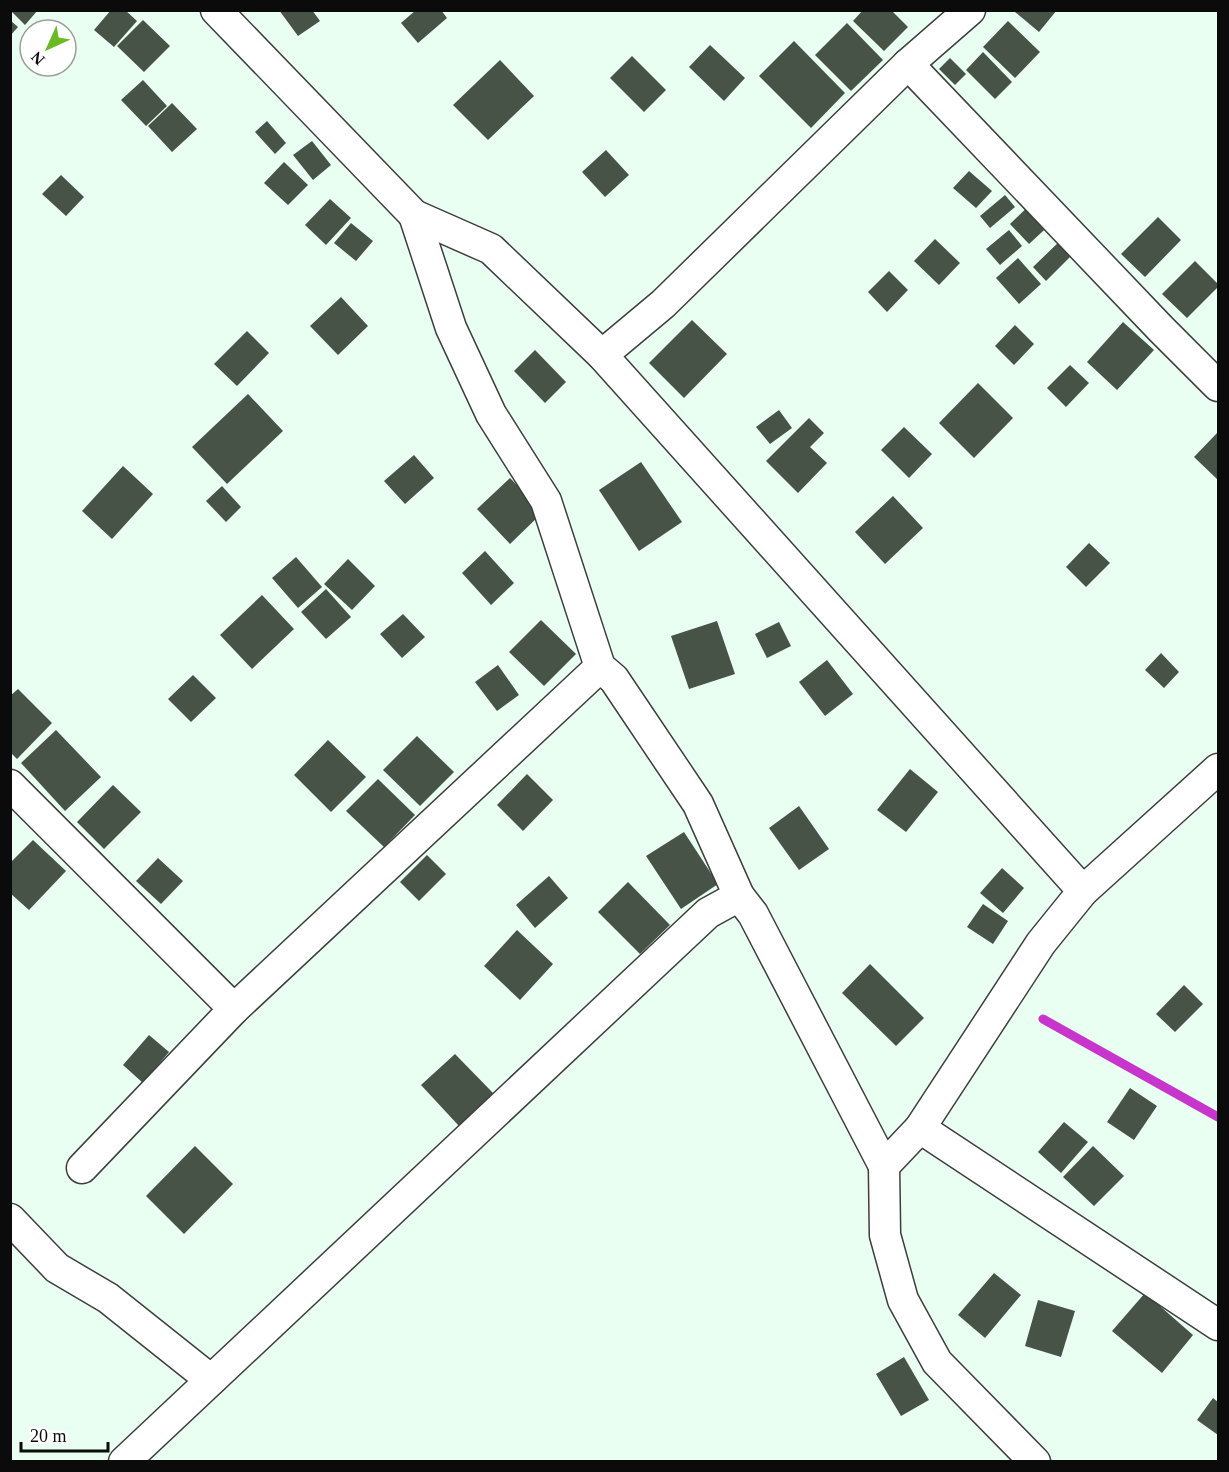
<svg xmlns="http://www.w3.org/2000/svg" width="1229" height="1472" viewBox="0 0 1229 1472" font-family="'Times New Roman',serif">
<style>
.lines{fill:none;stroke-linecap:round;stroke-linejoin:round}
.stream{stroke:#c835cd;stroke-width:9}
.building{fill:#485347}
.minor-casing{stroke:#3e3e3e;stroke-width:33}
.minor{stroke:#fff;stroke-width:30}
</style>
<rect width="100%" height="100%" fill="#e9fff1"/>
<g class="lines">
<path class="stream" d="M 1043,1019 L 1218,1117"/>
</g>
<g class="building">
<path d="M 10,10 L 38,10 L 25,25 Z"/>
<path d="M 111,10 L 125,10 L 137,21 L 114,47 L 94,30 Z"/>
<path d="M 279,10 L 312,10 L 320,21 L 298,36 Z"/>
<path d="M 416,10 L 441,10 L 447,18 L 418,43 L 401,23 Z"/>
<path d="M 863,10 L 891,10 L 908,27 L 884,51 L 853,21 Z"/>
<path d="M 1016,10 L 1057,10 L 1039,32 L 1015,12 Z"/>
<path d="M 10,20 L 18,27 L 10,36 Z"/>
<path d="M 143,20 L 170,46 L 144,72 L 117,46 Z"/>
<path d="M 1008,21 L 1040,52 L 1015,78 L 983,47 Z"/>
<path d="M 847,23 L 883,60 L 851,91 L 815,55 Z"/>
<path d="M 794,41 L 845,93 L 811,128 L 759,76 Z"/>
<path d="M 710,45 L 745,78 L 724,101 L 689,67 Z"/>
<path d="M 983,52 L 1012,82 L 995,99 L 966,70 Z"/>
<path d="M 632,56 L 666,90 L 644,112 L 610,78 Z"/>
<path d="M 950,58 L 966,74 L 955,85 L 939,69 Z"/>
<path d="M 500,60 L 534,96 L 488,140 L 453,105 Z"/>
<path d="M 143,80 L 167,106 L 146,126 L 121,100 Z"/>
<path d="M 172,103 L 197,129 L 172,152 L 148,126 Z"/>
<path d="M 267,121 L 286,143 L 275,154 L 255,132 Z"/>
<path d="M 312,141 L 331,165 L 313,180 L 293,155 Z"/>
<path d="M 606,150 L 629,175 L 605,197 L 582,172 Z"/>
<path d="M 284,162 L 308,185 L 288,205 L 264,183 Z"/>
<path d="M 969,171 L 992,191 L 976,208 L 953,188 Z"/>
<path d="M 61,175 L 84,197 L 66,216 L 42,194 Z"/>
<path d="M 1005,195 L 1015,207 L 990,228 L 980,216 Z"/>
<path d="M 330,199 L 351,218 L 326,245 L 305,225 Z"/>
<path d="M 1035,200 L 1055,220 L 1029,244 L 1010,224 Z"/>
<path d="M 1158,217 L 1181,240 L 1145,277 L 1121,254 Z"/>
<path d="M 351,223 L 373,241 L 356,261 L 334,243 Z"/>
<path d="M 1009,230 L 1022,246 L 1000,265 L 986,249 Z"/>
<path d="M 1063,238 L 1075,252 L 1046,281 L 1033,267 Z"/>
<path d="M 935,239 L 960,263 L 939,285 L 914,261 Z"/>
<path d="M 1018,258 L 1041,284 L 1019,304 L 996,278 Z"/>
<path d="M 1195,261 L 1218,284 L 1218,287 L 1187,318 L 1162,294 Z"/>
<path d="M 889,271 L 908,290 L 887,312 L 868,292 Z"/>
<path d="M 341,297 L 368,326 L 338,355 L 310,326 Z"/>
<path d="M 692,320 L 727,354 L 684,398 L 649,363 Z"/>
<path d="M 1123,322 L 1154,350 L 1117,390 L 1087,362 Z"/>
<path d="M 1015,325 L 1034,344 L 1014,365 L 995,346 Z"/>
<path d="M 247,331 L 269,353 L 237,386 L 214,364 Z"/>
<path d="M 535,350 L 566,382 L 545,403 L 514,371 Z"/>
<path d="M 1070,365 L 1089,383 L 1066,407 L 1047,388 Z"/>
<path d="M 978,383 L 1013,418 L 974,458 L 939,423 Z"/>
<path d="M 248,394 L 283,431 L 227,484 L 192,447 Z"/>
<path d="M 779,410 L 792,428 L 770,444 L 756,427 Z"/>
<path d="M 809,418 L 824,433 L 810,447 L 827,463 L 798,493 L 766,461 Z"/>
<path d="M 904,427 L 932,454 L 909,478 L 881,450 Z"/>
<path d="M 1218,432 L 1218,480 L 1194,457 Z"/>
<path d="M 414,455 L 434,478 L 405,504 L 384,481 Z"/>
<path d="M 641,462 L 682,522 L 639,551 L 599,490 Z"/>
<path d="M 123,466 L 153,494 L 112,539 L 82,511 Z"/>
<path d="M 510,478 L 543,512 L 510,544 L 477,509 Z"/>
<path d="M 222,486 L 241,507 L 226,522 L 206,501 Z"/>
<path d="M 893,496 L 923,528 L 885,564 L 855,532 Z"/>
<path d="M 1089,543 L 1110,563 L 1086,587 L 1066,567 Z"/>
<path d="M 485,551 L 514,583 L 491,605 L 462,573 Z"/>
<path d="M 296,557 L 322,587 L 298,608 L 272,578 Z"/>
<path d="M 348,559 L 375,586 L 352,610 L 324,584 Z"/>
<path d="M 326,589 L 351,617 L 326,639 L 301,612 Z"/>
<path d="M 262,595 L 294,629 L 252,669 L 220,635 Z"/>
<path d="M 403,614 L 425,637 L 402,658 L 380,634 Z"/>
<path d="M 541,620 L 576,654 L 544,686 L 509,652 Z"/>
<path d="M 717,621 L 735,674 L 689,689 L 671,636 Z"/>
<path d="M 779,622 L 791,646 L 767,658 L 755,634 Z"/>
<path d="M 1161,653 L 1179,672 L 1164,688 L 1145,670 Z"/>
<path d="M 827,660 L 853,694 L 825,716 L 799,682 Z"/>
<path d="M 498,665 L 519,695 L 497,711 L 475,682 Z"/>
<path d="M 193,675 L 216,698 L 191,722 L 168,699 Z"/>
<path d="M 18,689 L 52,723 L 17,759 L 10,752 L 10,696 Z"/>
<path d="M 56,730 L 101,777 L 65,811 L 21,763 Z"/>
<path d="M 417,736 L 454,772 L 420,806 L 383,770 Z"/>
<path d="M 328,740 L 366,777 L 331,812 L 294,775 Z"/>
<path d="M 910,769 L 938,792 L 906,832 L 877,810 Z"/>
<path d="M 527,774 L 553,800 L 523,831 L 497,805 Z"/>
<path d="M 378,779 L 415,815 L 384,847 L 346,811 Z"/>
<path d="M 113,785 L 141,812 L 104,849 L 77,822 Z"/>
<path d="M 799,806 L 829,849 L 799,870 L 769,828 Z"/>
<path d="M 684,832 L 718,884 L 681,909 L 646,856 Z"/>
<path d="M 33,840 L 66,871 L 29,910 L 10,893 L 10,863 Z"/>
<path d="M 427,855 L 446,874 L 419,901 L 400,882 Z"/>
<path d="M 158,858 L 183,881 L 161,904 L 136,881 Z"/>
<path d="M 1002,868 L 1024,888 L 1003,913 L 980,893 Z"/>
<path d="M 549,876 L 568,898 L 535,928 L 516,905 Z"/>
<path d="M 628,882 L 670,925 L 640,954 L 598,912 Z"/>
<path d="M 983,904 L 1008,921 L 993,944 L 967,927 Z"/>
<path d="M 517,930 L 553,964 L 520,1000 L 484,966 Z"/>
<path d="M 870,964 L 924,1018 L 896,1046 L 842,993 Z"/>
<path d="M 1184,985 L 1203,1004 L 1175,1032 L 1156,1014 Z"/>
<path d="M 149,1035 L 169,1052 L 143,1083 L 123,1065 Z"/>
<path d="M 455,1054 L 493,1093 L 459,1126 L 421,1085 Z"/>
<path d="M 1130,1088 L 1157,1106 L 1134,1140 L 1107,1122 Z"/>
<path d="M 1064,1122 L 1088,1142 L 1061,1173 L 1038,1152 Z"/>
<path d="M 195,1146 L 233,1184 L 184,1234 L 146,1196 Z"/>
<path d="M 1093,1146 L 1124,1176 L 1094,1206 L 1063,1177 Z"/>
<path d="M 994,1273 L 1021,1295 L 985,1338 L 958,1315 Z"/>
<path d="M 1145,1293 L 1193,1335 L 1162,1373 L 1112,1331 Z"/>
<path d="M 1038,1300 L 1075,1311 L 1061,1357 L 1025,1346 Z"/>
<path d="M 904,1357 L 929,1400 L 901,1416 L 876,1374 Z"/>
<path d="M 1213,1398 L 1218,1402 L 1218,1435 L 1197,1420 Z"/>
</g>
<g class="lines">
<defs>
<g id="minor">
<path d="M 216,10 L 414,215 L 491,249 L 602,355 L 663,304 L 908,64 L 970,10"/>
<path d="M 908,64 L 1161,329 L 1218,386"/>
<path d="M 414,215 L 451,328 L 491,414 L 546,501 L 600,667 L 614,679 L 698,804 L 739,896 L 753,914 L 884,1166"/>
<path d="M 602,355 L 1083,891 L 1041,943 L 920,1128 L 884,1166 L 885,1235 L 903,1300 L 937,1362 L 1035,1462"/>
<path d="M 10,785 L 234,1009"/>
<path d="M 1083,891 L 1218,769"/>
<path d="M 920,1128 L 1218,1325"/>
<path d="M 82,1168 L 234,1009 L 600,667"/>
<path d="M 10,1219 L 57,1268 L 108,1298 L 211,1380"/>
<path d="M 124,1462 L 708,913 L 739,896"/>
</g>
</defs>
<use href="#minor" class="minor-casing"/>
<use href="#minor" class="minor"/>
</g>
<rect width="1229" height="1472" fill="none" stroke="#0b0b0b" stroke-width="24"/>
<g transform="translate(48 48) rotate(225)"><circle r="28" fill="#ffffff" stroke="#9d9d9d" stroke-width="1.5"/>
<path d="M0-4.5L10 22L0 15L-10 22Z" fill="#6bba24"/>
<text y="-9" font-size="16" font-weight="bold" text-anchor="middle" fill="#0b0b0b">N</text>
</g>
<path d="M21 1442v9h87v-9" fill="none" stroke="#0b0b0b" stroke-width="3"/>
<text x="30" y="1442" font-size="18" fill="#0b0b0b" stroke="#ffffff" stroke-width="4.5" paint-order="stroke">20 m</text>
</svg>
